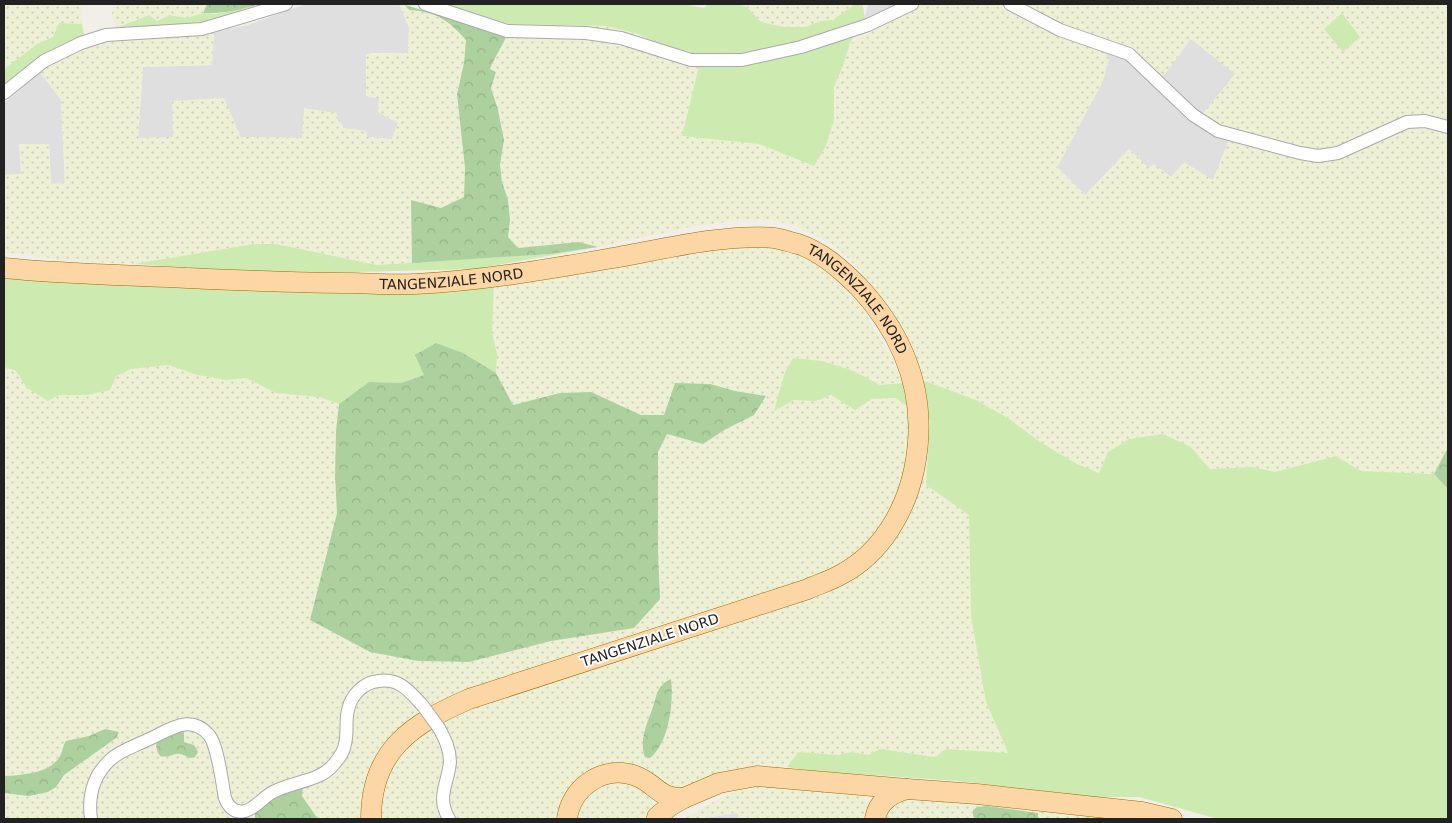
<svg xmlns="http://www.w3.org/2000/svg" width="1452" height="823" viewBox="0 0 1452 823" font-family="'DejaVu Sans',sans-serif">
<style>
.residential{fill:#e0dfdf}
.farmland{fill:url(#farmland-dots);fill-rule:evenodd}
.grass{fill:#cdebb0}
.forest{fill:url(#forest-crowns)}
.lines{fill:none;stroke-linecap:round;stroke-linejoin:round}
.minor-casing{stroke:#a9a9a9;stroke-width:14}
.primary-casing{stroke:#a06b00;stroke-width:21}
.minor{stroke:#fff;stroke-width:12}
.primary{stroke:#fcd6a4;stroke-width:20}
.minor-bridge-casing{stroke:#a9a9a9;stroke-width:14;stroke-linecap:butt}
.minor-bridge{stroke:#fff;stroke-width:12}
.labels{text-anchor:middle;stroke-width:4;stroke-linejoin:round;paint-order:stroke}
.street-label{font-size:14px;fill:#222;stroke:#fff}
</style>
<defs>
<pattern id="farmland-dots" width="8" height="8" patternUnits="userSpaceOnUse" patternTransform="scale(1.25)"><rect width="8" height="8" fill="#eef0d5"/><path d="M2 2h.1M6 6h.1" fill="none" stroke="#ccceb7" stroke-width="1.8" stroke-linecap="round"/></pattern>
<pattern id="forest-crowns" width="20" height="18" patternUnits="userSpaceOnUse" patternTransform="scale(1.25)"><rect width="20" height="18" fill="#add19e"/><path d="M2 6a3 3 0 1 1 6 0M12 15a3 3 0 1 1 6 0" fill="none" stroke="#95b388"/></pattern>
</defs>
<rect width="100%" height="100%" fill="#f2efe9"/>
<g class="residential">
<path d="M 306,4 L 399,4 L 409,27 L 408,53 L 371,53 L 366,55 L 379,98 L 378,112 L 398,123 L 392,139 L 367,137 L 366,131 L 343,128 L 339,122 L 305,108 L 302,138 L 241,137 L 138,138 L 143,67 L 212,65 L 214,32 L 248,25 Z"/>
<path d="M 868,4 L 903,4 L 864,21 Z"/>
<path d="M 1191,39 L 1236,74 L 1201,116 L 1232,132 L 1213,180 L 1171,177 L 1154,164 L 1149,168 L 1085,195 L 1057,167 L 1103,81 L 1105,52 Z"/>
<path d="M 40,72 L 61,100 L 65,184 L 51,184 L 49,144 L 21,174 L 4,175 L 4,103 Z"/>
<path d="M 737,813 L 740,819 L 697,819 Z"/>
</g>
<g class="farmland">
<path d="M 4,4 L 81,4 L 82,24 L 59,23 L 53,37 L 37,44 L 4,71 Z"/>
<path d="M 118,4 L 207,4 L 203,13 L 187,18 L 169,15 L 156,21 L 148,15 L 116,28 L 111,14 Z"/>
<path d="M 399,4 L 405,5 L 409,10 L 426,11 L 452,24 L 466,39 L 464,63 L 457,94 L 465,168 L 464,197 L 441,208 L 412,200 L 412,263 L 377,265 L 276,244 L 253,244 L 134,264 L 73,261 L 4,252 L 4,175 L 21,174 L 19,144 L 49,144 L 51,184 L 65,183 L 61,100 L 40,72 L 53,61 L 109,37 L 214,32 L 212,65 L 143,67 L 138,138 L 173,137 L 172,101 L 224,98 L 241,137 L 302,138 L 304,108 L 337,113 L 338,122 L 342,123 L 343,128 L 366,131 L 367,137 L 392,139 L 398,123 L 378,112 L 379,98 L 366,97 L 366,55 L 408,53 L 409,27 Z"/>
<path d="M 739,4 L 855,4 L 833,20 L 820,21 L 806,27 L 785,27 L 761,22 L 747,7 Z"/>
<path d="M 924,4 L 1448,4 L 1448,450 L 1446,451 L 1434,474 L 1361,471 L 1336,456 L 1275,472 L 1253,467 L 1210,469 L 1191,447 L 1163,434 L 1129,439 L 1108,452 L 1099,473 L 1075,463 L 1040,442 L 1008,418 L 976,400 L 925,381 L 894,314 L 863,273 L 835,246 L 797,226 L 772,220 L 741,220 L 690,227 L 598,247 L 579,242 L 518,248 L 508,237 L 510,220 L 508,200 L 502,182 L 500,165 L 504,140 L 498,110 L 491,88 L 496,72 L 490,69 L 495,54 L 502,47 L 510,24 L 606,26 L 635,33 L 665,46 L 703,54 L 683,136 L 759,144 L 814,166 L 834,119 L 834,87 L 843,66 L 850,43 ZM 1191,39 L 1235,74 L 1201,116 L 1232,132 L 1213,180 L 1184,162 L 1171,177 L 1154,164 L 1149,168 L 1129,149 L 1085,195 L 1057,168 L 1103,81 L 1109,60 L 1105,52 L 1139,57 L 1163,77 Z"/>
<path d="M 748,244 L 782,249 L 816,263 L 836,280 L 862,307 L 893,360 L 903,382 L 880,385 L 854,371 L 822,361 L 793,358 L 775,410 L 794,400 L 816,400 L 831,395 L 855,410 L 872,399 L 895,398 L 930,420 L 926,485 L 969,515 L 971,616 L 986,702 L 1008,754 L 947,749 L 935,757 L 880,749 L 868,755 L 852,752 L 838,755 L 798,752 L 787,767 L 760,768 L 675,789 L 610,768 L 562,819 L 379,819 L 384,780 L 401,753 L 422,733 L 472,707 L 844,584 L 896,501 L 870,541 L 849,560 L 805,581 L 411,719 L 362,819 L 318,819 L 302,795 L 303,787 L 255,818 L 256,819 L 4,819 L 4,367 L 16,371 L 27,388 L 59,395 L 87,395 L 116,376 L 131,369 L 169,365 L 197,375 L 225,380 L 246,378 L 276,393 L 319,397 L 339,404 L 336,431 L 335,476 L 337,513 L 310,620 L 370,652 L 551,641 L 634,628 L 658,552 L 658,452 L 667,434 L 679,438 L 703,443 L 726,429 L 765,396 L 735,391 L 664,415 L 641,415 L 591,392 L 560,393 L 513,406 L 496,373 L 497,354 L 492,332 L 494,285 L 683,256 Z"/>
<path d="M 635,780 L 650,794 L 652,802 L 649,810 L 659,819 L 577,819 L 580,806 L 585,796 L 608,782 Z"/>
<path d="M 769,784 L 857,791 L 869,802 L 870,813 L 869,819 L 740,819 L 737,813 L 697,819 L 684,819 L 718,799 L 735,792 Z"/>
<path d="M 906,800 L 976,805 L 1110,819 L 882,819 L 886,809 L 899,801 Z"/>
</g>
<g class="grass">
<path d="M 259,4 L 278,4 L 225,19 L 184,27 L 116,28 L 149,15 L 157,21 L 169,15 L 187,18 L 203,13 L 214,14 L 233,11 Z"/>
<path d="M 443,4 L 685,4 L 704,8 L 708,4 L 739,4 L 747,7 L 761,22 L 785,27 L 806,27 L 820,21 L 833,20 L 855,4 L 861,4 L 863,6 L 865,19 L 850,43 L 843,66 L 834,87 L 834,119 L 826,146 L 814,166 L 759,144 L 682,136 L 702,54 L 665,46 L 635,33 L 606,26 L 510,24 Z"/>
<path d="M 1342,13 L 1360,37 L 1343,52 L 1324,29 Z"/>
<path d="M 59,23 L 82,24 L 85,39 L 4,90 L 4,71 L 6,68 L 37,44 L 53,37 Z"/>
<path d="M 253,244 L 276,244 L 377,265 L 550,254 L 598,247 L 475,269 L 317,273 L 249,271 L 134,264 Z"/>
<path d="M 4,272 L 494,285 L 492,332 L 497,354 L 496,373 L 463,353 L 424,375 L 401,383 L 369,382 L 339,404 L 319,397 L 276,393 L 246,378 L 226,380 L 197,375 L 169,365 L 131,369 L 116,376 L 110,390 L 87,395 L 59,395 L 48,401 L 27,388 L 16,371 L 4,367 Z"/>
<path d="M 793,358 L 822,361 L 854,371 L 880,385 L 925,381 L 976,400 L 1008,418 L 1040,442 L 1075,463 L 1099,473 L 1108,452 L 1129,439 L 1163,434 L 1191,447 L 1210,469 L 1253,467 L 1275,472 L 1336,456 L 1361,471 L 1434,474 L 1448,489 L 1448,819 L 1218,819 L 1139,797 L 1094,797 L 959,781 L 815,771 L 787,767 L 798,752 L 838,755 L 852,752 L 868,755 L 880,749 L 935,757 L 946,749 L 1008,753 L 986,702 L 971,616 L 969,515 L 926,485 L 930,420 L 895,398 L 872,399 L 855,410 L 831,395 L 816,401 L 794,400 L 774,411 L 785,372 Z"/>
</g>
<g class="forest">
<path d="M 207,4 L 259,4 C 240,10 222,14 203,13 Z"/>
<path d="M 405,5 L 507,35 C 502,47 495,56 490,69 L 496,72 L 491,88 L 498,110 L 504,140 L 500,165 L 502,182 L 508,200 L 510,220 L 508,237 L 518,248 L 579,242 L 598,247 L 550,254 L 412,263 L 411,200 L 441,208 L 464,197 L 465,168 L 457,94 L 464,63 L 466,40 C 448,20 437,12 409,10 Z"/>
<path d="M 436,343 L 463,353 L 496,373 L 513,405 L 560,393 L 591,392 L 641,415 L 664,415 L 675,383 L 710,384 L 735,391 L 766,396 L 754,415 L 726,429 L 703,444 L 667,434 L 658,452 L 658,552 L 660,599 L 634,628 L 551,641 L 469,662 L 418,661 L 370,652 L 310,620 L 337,513 L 335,476 L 336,431 L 339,404 L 369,382 L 401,383 L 424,375 L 415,355 Z"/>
<path d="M 1448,450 L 1448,489 L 1434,474 L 1446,451 Z"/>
<path d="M 671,679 C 674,702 669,743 650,758 L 645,757 C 639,739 647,724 653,707 C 655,701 656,694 659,689 C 662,684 666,681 671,679 Z"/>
<path d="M 105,729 L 119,732 L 116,738 L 64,775 L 56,787 L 48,792 L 29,796 L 4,793 L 4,776 C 21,775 47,774 58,759 C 63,753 62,747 66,741 L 89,736 Z"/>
<path d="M 184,731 L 184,742 L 194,745 L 198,752 L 195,757 L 189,758 C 174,748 174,759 160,756 C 148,736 168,733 184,731 Z"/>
<path d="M 303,787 L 302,796 L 318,819 L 255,818 L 255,811 L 268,799 Z"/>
<path d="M 986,806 L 1038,813 L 1038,818 L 975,819 L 973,816 L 973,810 L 977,807 Z"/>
</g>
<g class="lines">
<defs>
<g id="minor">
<path d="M 425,4 L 507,31 L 586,33 L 621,38 L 691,60 L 742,60 L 801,47 L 868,25 L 912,4"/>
<path d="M 1010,4 L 1060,30 L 1129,54 L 1193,115 L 1218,131 L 1244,138 L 1300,153 L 1318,156 L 1338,153 L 1407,122 L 1425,121 L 1448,127"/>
<path d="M 4,93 L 44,61 L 81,43 L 106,35 L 202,29 L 286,4"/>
<path d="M 439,728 C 445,739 450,749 450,762 C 448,784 436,797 449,819"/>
<path d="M 91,819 C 88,797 93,776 110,760 C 119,751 135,746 147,740 C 167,732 189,712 209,735 C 218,746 222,783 225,798 C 228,806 234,814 245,811 C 255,809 263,797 273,792 C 293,781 320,782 334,764 C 339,758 344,752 345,744 C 348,733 345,721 348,710 C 351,695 364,682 379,681 C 400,678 410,692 423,706"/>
</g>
<g id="primary">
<path id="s1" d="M 4,268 C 72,275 141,275 209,279 C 257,281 305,283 353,283 C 373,284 395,285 415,284 C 479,281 544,270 607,259 C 656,251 725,233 774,238 C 782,239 790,242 798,244 C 821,251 842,270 859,287 C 907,339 929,399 914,470 C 905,512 881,553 842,574 C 832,580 819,584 808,589 L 469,699 C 412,724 371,750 371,819"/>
<path d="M 657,817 L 670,806 L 684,798 L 719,783 L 757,776 L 907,789 L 977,794 L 1142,812 L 1172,819"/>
<path d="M 567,819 C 571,787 604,764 636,776 C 657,784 658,799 684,798"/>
<path d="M 875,819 C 878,802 891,793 907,789"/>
</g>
</defs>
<use href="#minor" class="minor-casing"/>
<use href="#primary" class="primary-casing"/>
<use href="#minor" class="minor"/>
<use href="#primary" class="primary"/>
<defs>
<path id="minor-bridge" d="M 423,706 L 439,728"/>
</defs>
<use href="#minor-bridge" class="minor-bridge-casing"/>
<use href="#minor-bridge" class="minor-bridge"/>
</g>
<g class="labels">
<g class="street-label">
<text dy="5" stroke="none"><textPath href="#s1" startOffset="448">TANGENZIALE NORD</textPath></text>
<text dy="5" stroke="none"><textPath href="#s1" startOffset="882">TANGENZIALE NORD</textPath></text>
<text transform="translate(650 640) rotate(-18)" y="5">TANGENZIALE NORD</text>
</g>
</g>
<rect width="1452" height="823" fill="none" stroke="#222222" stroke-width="10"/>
</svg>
